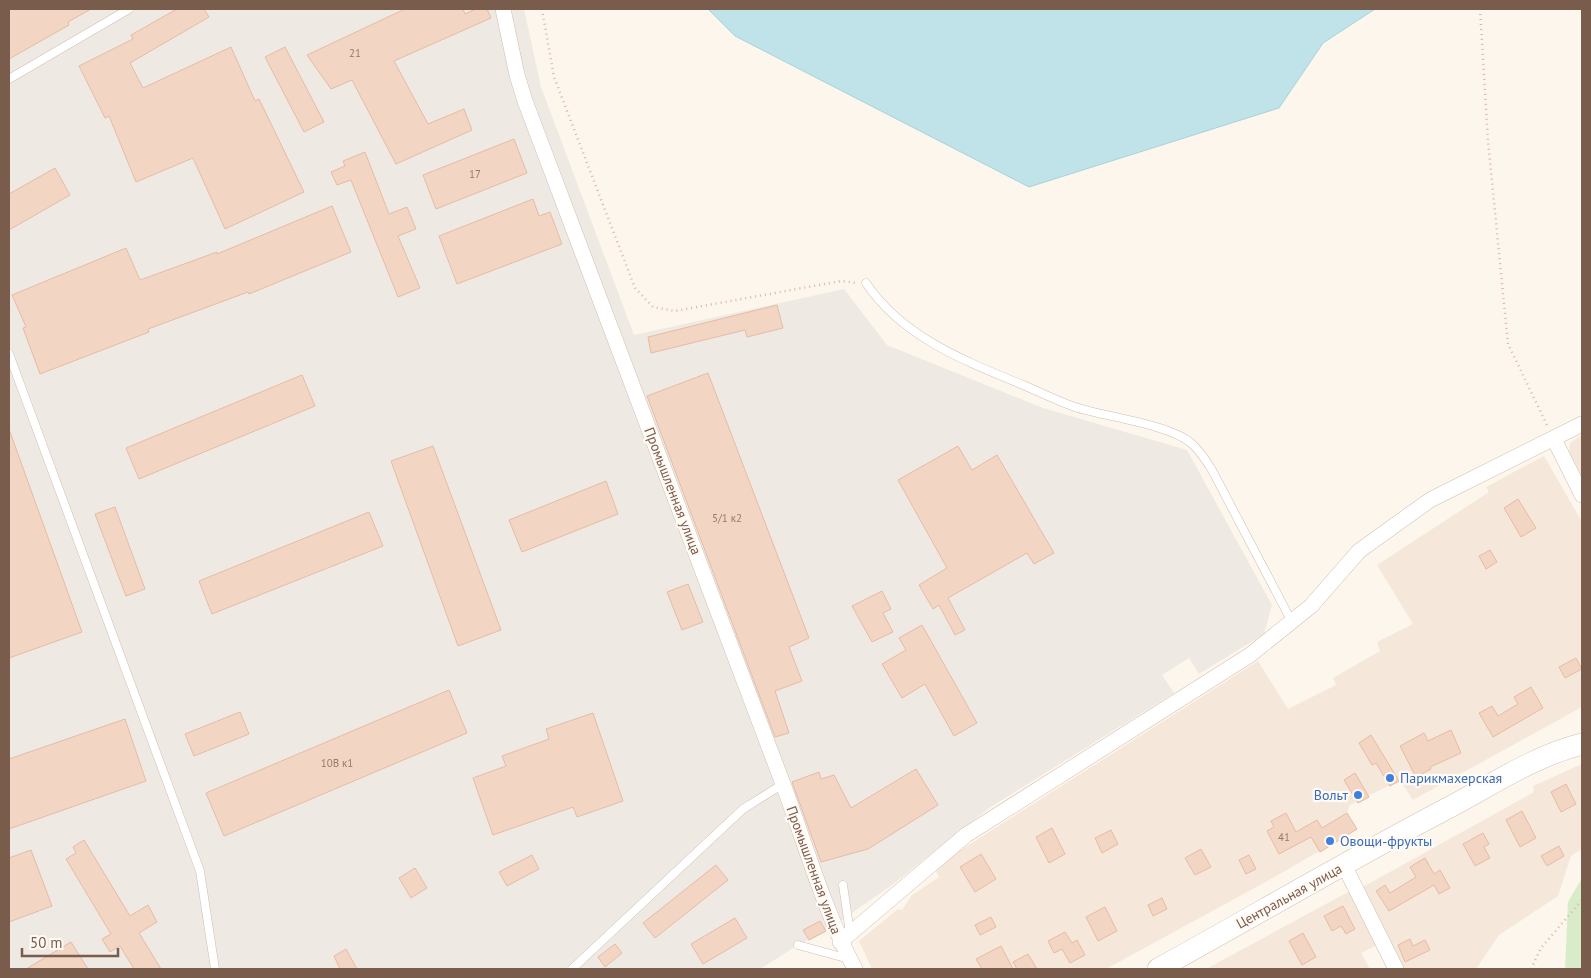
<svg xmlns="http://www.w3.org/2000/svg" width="1591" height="978" viewBox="0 0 1591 978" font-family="'PT Sans',sans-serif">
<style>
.residential{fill:#f5e8da}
.industrial{fill:#efe9e4}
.green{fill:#d8ecc9}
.water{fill:#bfe3e8;stroke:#a5d3da}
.building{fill:#f3d5c3;stroke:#e6bba3}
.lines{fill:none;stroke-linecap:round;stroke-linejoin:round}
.lane-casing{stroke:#d1beb0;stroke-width:9}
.street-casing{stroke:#d1beb0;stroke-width:16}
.secondary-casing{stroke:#d6c0b0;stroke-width:22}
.path{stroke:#d9b8a5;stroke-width:2.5;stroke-dasharray:1 4;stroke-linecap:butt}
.lane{stroke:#fff;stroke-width:8}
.street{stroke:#fff;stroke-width:15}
.secondary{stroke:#fff;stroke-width:21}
.shop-dot{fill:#3f7fe0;stroke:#fffaf3;stroke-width:2}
.labels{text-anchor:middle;stroke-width:4.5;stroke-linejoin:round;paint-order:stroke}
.number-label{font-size:11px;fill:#987a6a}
.street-label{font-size:14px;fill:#7a5c4d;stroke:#fffaf3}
.shop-label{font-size:14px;fill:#366cbe;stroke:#fffaf3;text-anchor:start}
</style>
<rect width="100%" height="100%" fill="#fdf6ec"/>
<g class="residential">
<path d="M 1582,435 L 1582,483 L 1569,455 L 1570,443 Z"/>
<path d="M 1544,456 L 1582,522 L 1582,707 L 1413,800 L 1400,780 L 1350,805 L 1347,813 L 1357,829 L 1273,878 L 1106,969 L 872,969 L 859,941 L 898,909 L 902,910 L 912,895 L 939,877 L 934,867 L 1258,661 L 1288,709 L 1336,685 L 1333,678 L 1380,651 L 1377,642 L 1413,624 L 1377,565 L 1489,492 L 1486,487 Z"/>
<path d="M 1582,764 L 1582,849 L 1571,856 L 1558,896 L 1499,935 L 1476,969 L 1402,969 L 1361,888 L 1534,792 L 1533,786 Z"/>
<path d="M 1350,891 L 1379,944 L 1361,953 L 1370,969 L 1206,969 Z"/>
</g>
<path class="industrial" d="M 9,9 L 524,9 L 541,87 L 634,335 L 844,289 L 887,345 L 1043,408 L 1187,450 L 1272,605 L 1264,634 L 1199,674 L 1189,658 L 1162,675 L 1174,693 L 989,808 L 892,885 L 826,931 L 798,945 L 760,969 L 9,969 Z"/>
<path class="green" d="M 1582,878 L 1582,969 L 1565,969 L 1568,902 Z"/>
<path class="water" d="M 708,9 L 1375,9 L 1323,43 L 1279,108 L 1029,187 L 735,36 Z"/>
<g class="building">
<path d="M 9,9 L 91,9 L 68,22 L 69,25 L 9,59 Z"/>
<path d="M 177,9 L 204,9 L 209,17 L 130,63 L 143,88 L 231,47 L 255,101 L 259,99 L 304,192 L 225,229 L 193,158 L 136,182 L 109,116 L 105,118 L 79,66 L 133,39 L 131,35 Z"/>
<path d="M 405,9 L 463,9 L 465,14 L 476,9 L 487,9 L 491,18 L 394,61 L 428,124 L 464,109 L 472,130 L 396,164 L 352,80 L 331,89 L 307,55 Z"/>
<path d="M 285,47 L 324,122 L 304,132 L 265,57 Z"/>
<path d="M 514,139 L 527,173 L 436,209 L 423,175 Z"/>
<path d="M 365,152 L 389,214 L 407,207 L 416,229 L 398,236 L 420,288 L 398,297 L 351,180 L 337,185 L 331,172 L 345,166 L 343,161 Z"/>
<path d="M 55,168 L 70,195 L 9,230 L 9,194 Z"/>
<path d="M 533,199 L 539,216 L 550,212 L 562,244 L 457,284 L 439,236 Z"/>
<path d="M 332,206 L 351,252 L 249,294 L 248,292 L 148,329 L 149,332 L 40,374 L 23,328 L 26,327 L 12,295 L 126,248 L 140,280 L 217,252 L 217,254 Z"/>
<path d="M 777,305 L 783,328 L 747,337 L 745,330 L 651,353 L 648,337 Z"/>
<path d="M 708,373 L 809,638 L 789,647 L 802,681 L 775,691 L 789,733 L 775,737 L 647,396 Z"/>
<path d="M 302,375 L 315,406 L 139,479 L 126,448 Z"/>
<path d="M 9,429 L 82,632 L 9,658 Z"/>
<path d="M 433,446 L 501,630 L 458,646 L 391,461 Z"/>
<path d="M 958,446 L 972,470 L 997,455 L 1054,553 L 1034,564 L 1027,553 L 948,598 L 965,630 L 955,635 L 939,605 L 933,609 L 919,585 L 947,568 L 898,480 Z"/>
<path d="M 606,481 L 618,514 L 522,552 L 509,520 Z"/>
<path d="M 1518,499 L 1536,528 L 1521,537 L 1504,508 Z"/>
<path d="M 115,507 L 145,589 L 126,596 L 95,514 Z"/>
<path d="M 369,512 L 383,546 L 212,614 L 199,581 Z"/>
<path d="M 1490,550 L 1497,562 L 1486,569 L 1479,556 Z"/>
<path d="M 688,584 L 703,622 L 682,630 L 667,592 Z"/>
<path d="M 882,591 L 891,609 L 883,613 L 893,632 L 872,642 L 852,606 Z"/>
<path d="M 922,625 L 977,723 L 954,736 L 925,684 L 902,698 L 882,664 L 906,650 L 899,638 Z"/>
<path d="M 1576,658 L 1582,669 L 1565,678 L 1559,667 Z"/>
<path d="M 1531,687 L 1543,708 L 1493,737 L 1479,713 L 1492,706 L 1498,716 L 1518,704 L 1514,697 Z"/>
<path d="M 449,690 L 467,733 L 224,836 L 206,793 Z"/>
<path d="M 240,712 L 249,734 L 194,756 L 185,734 Z"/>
<path d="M 593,713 L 623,801 L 577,817 L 573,807 L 493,835 L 473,778 L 506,766 L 502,756 L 549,739 L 546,729 Z"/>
<path d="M 125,719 L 146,781 L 9,829 L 9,759 Z"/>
<path d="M 1451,730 L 1461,753 L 1430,767 L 1431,769 L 1416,777 L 1400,746 L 1424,733 L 1428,741 Z"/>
<path d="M 1371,735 L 1399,781 L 1390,786 L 1376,763 L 1372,765 L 1359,743 Z"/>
<path d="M 916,769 L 938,805 L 868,849 L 821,862 L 792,782 L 819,772 L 821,779 L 834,775 L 851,808 Z"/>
<path d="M 1355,773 L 1369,797 L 1358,803 L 1344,780 Z"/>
<path d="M 1566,784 L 1576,804 L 1561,812 L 1551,792 Z"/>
<path d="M 1522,811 L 1536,838 L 1520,847 L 1506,820 Z"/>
<path d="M 1286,813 L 1296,832 L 1317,820 L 1322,828 L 1347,813 L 1357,829 L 1320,852 L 1311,837 L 1279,854 L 1267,831 L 1274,827 L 1271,821 Z"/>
<path d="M 1052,828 L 1065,854 L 1049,863 L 1036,837 Z"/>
<path d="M 1111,830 L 1118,844 L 1102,853 L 1095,838 Z"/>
<path d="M 1483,833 L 1489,844 L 1484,847 L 1490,858 L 1475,866 L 1463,844 Z"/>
<path d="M 84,840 L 130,916 L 148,905 L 157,922 L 139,933 L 161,969 L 134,969 L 120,946 L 110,952 L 102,939 L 111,934 L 66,859 L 76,853 L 73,847 Z"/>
<path d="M 1559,846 L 1564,856 L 1547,866 L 1541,856 Z"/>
<path d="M 1201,849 L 1211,867 L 1195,875 L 1185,858 Z"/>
<path d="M 31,850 L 52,906 L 9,922 L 9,858 Z"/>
<path d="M 981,854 L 996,879 L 975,892 L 960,867 Z"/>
<path d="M 532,855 L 539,869 L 507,886 L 499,872 Z"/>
<path d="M 1249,855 L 1256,869 L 1246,874 L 1239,860 Z"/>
<path d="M 1425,858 L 1434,874 L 1440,870 L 1450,888 L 1439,894 L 1434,885 L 1389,911 L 1376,891 L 1385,885 L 1390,893 L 1416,877 L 1410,867 Z"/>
<path d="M 716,865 L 728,880 L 655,938 L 643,923 Z"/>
<path d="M 415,868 L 427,888 L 411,898 L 399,878 Z"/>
<path d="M 1162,898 L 1167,909 L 1153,916 L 1148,905 Z"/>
<path d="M 1343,906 L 1355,929 L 1346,934 L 1341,926 L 1332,931 L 1324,916 Z"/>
<path d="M 1105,907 L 1117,931 L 1098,941 L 1086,917 Z"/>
<path d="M 991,917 L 996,927 L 980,935 L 975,925 Z"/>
<path d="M 735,918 L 747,938 L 703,964 L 691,944 Z"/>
<path d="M 820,921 L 826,931 L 809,940 L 803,930 Z"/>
<path d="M 1065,932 L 1072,943 L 1077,940 L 1085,955 L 1070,963 L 1062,949 L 1054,953 L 1048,941 Z"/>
<path d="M 1303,933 L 1316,957 L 1302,965 L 1289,941 Z"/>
<path d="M 1410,939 L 1413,946 L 1425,940 L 1430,950 L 1405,962 L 1398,945 Z"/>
<path d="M 71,942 L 88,969 L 26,969 Z"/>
<path d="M 615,944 L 622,953 L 605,967 L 598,957 Z"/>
<path d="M 1001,946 L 1013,969 L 982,969 L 976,959 Z"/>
<path d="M 346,949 L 357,969 L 340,969 L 334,956 Z"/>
<path d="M 1028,954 L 1037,969 L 1017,969 L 1013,962 Z"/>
</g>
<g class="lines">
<defs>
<g id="lane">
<path d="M 9,79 L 129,9"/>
<path d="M 866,283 C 902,337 965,361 1023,385 C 1040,392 1058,401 1075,407 C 1105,417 1169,424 1191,443 C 1200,451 1206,460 1212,470 L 1292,622"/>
<path d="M 9,354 L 200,871 L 215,969"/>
<path d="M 843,885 L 850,933"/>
<path d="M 798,945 L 849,959"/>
<path d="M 572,969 L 743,809 L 783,784"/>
</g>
<g id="street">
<path d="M 503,9 L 517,75 L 525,101 L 783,784 C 806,846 824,910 855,969"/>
<path d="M 1554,439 L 1582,495"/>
<path d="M 1344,865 L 1396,969"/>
<path d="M 840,942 L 966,835 L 1250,655 L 1311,606 L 1359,551 L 1430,500 L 1582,424"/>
</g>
<path id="secondary" d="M 1158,969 C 1254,916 1349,860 1446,809 C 1490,786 1534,756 1582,744"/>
</defs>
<use href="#lane" class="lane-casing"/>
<use href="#street" class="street-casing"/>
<use href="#secondary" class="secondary-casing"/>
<g class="path">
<path d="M 542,9 L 554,77 L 635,288 L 653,307 L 675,311 L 841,281 L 857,283"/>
<path d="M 1480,9 L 1488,141 L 1508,344 L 1548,427"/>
<path d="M 1531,969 L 1541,948 L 1582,900"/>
</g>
<use href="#lane" class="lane"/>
<use href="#street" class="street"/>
<use href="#secondary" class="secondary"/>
</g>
<g class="shop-dot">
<circle cx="1390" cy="778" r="5"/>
<circle cx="1358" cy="795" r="5"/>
<circle cx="1330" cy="841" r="5"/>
</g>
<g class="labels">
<g class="number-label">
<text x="355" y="57">21</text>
<text x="475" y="178">17</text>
<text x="727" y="522">5/1 к2</text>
<text x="337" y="767">10В к1</text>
<text x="1284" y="841">41</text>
</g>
<g class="street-label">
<text transform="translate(673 491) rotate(69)" y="5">Промышленная улица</text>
<text transform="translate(814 870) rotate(70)" y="5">Промышленная улица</text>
<text transform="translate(1289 896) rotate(-29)" y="5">Центральная улица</text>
</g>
<g class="shop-label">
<text x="1400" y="783">Парикмахерская</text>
<text x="1348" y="800" text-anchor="end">Вольт</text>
<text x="1340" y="846">Овощи-фрукты</text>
</g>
</g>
<rect width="1591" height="978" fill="none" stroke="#7a5c4d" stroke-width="20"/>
<path d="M22 948v8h96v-8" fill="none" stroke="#7a5c4d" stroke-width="2.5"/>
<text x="30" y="948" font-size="15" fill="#7a5c4d" stroke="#fffaf3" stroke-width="4" paint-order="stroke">50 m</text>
</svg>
